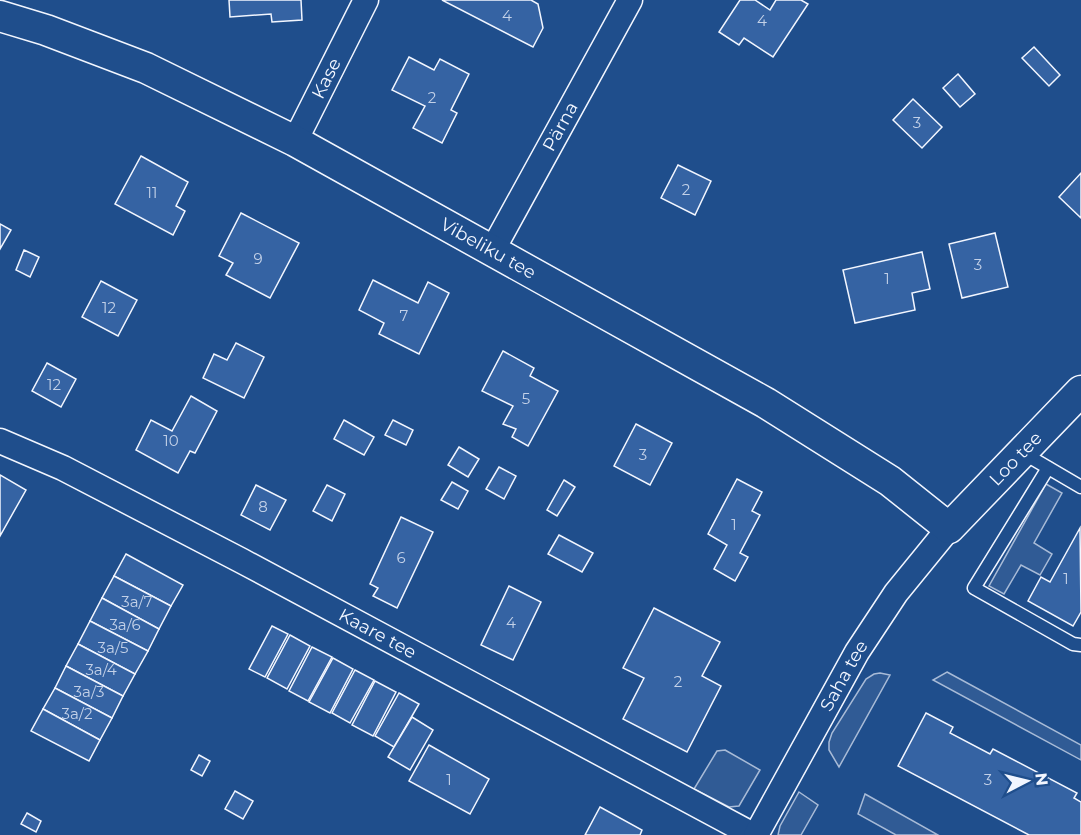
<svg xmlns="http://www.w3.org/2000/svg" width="1081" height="835" viewBox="0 0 1081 835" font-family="Montserrat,sans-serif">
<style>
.built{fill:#305b95;stroke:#a8bbd7;stroke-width:1.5}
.building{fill:#3563a3;stroke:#f2f6ff;stroke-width:1.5}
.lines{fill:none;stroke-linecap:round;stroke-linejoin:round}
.service-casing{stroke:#f2f6ff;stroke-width:15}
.minor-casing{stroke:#f2f6ff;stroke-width:27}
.tertiary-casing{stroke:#f2f6ff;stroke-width:33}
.service{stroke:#1f4e8c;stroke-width:12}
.minor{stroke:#1f4e8c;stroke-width:24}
.tertiary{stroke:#1f4e8c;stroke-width:30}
.labels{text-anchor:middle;stroke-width:4.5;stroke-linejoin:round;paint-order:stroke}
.number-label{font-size:15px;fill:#c3d1e8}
.street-label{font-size:18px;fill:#f2f6ff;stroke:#1f4e8c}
</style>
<rect width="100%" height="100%" fill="#1f4e8c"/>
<g class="built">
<path d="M 1046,484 L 1062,493 L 1034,543 L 1052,554 L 1040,575 L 1021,565 L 1004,594 L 989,586 Z"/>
<path d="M 947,672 L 1081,745 L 1081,760 L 933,680 Z"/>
<path d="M 880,673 L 890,675 L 839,767 L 829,750 L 829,742 L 832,733 L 866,679 L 874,674 Z"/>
<path d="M 725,750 L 760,770 L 739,806 L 729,807 L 694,789 L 717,751 Z"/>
<path d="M 799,792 L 818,805 L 801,835 L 778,835 L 780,826 Z"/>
<path d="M 865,794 L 938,835 L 896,835 L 858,814 Z"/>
</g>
<g class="building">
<path d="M 229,0 L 301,0 L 302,20 L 272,22 L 271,14 L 230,17 Z"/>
<path d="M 442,0 L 531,0 L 538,4 L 543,28 L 533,47 Z"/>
<path d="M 740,0 L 755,0 L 770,10 L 776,0 L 801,0 L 808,4 L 773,57 L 744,38 L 739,45 L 719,32 Z"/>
<path d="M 1034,47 L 1060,75 L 1049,86 L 1022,58 Z"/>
<path d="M 409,57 L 434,70 L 440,59 L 469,74 L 451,110 L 457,113 L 442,143 L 413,128 L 425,106 L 392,90 Z"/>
<path d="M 958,74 L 975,94 L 960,107 L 943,88 Z"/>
<path d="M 913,99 L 942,127 L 922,148 L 893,120 Z"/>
<path d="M 141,156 L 188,182 L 176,206 L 185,211 L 173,235 L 115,204 Z"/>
<path d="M 678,165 L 711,181 L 695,215 L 661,198 Z"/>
<path d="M 1081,173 L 1081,218 L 1059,197 Z"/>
<path d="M 241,213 L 299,243 L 270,298 L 226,275 L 233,263 L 219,256 Z"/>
<path d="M 0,224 L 11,230 L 0,249 Z"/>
<path d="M 995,233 L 1008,287 L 962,298 L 949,244 Z"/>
<path d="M 24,250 L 39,257 L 30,277 L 16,270 Z"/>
<path d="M 922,252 L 930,289 L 912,293 L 915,310 L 855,323 L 843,270 Z"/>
<path d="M 373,280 L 418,303 L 428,282 L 449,293 L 419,354 L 379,334 L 384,323 L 359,310 Z"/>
<path d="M 101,281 L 137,300 L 118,336 L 82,317 Z"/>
<path d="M 236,343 L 264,357 L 244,398 L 203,378 L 214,354 L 227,360 Z"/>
<path d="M 503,351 L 534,368 L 530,376 L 558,391 L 528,446 L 512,437 L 516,429 L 503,424 L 513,406 L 482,391 Z"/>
<path d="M 47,363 L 76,379 L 61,407 L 32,391 Z"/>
<path d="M 191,396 L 217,411 L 195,453 L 190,451 L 178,473 L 136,450 L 151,420 L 172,431 Z"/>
<path d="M 344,420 L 374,437 L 364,455 L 334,439 Z"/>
<path d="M 393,420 L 413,430 L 406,445 L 385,435 Z"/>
<path d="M 636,424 L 672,443 L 650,485 L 614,466 Z"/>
<path d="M 459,447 L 479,459 L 468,477 L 448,465 Z"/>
<path d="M 499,467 L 516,476 L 504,499 L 486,489 Z"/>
<path d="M 0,475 L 26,490 L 0,536 Z"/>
<path d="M 737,479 L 762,492 L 752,511 L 760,515 L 740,553 L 748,557 L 735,581 L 714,569 L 727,545 L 708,534 Z"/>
<path d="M 564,480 L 575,487 L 557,516 L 547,510 Z"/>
<path d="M 452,482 L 468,491 L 458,509 L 441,500 Z"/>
<path d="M 256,485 L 286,500 L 270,530 L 241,515 Z"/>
<path d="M 327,485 L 345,494 L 332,521 L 313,511 Z"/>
<path d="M 401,517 L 433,532 L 397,608 L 373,596 L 378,588 L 370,584 Z"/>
<path d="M 1080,528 L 1081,612 L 1073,626 L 1028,601 L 1041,577 L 1050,582 Z"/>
<path d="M 559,535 L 593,553 L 582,572 L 548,554 Z"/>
<path d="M 126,554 L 183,585 L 171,606 L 114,576 Z"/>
<path d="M 114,576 L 171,606 L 159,629 L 102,598 Z"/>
<path d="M 509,586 L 541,602 L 513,660 L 481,645 Z"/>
<path d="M 102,598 L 159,629 L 148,651 L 90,621 Z"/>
<path d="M 654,608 L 720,642 L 702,676 L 721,686 L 687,752 L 623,719 L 644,678 L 623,668 Z"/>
<path d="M 90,621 L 148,651 L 135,674 L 78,644 Z"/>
<path d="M 272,626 L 288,634 L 265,677 L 249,669 Z"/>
<path d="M 290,635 L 310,646 L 287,689 L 267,678 Z"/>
<path d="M 78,644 L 135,674 L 123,696 L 66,666 Z"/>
<path d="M 312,647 L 332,657 L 308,701 L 289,691 Z"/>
<path d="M 333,658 L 353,669 L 330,713 L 309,702 Z"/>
<path d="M 66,666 L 123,696 L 112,718 L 55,688 Z"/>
<path d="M 355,670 L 374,680 L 350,723 L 332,713 Z"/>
<path d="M 375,681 L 396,692 L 373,736 L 352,725 Z"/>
<path d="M 55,688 L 112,718 L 100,740 L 43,709 Z"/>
<path d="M 399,693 L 419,704 L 394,747 L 375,736 Z"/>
<path d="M 43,709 L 100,740 L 89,761 L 31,731 Z"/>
<path d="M 926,713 L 953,727 L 950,733 L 990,754 L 993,749 L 1077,793 L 1074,798 L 1081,802 L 1081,835 L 1029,835 L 898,766 Z"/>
<path d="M 412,717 L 433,730 L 410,770 L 388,757 Z"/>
<path d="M 429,745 L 489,779 L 470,814 L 409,781 Z"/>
<path d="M 199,755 L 210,761 L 202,776 L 191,770 Z"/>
<path d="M 235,791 L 253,801 L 243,819 L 225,809 Z"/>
<path d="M 600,807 L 642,830 L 640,835 L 585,835 Z"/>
<path d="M 27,813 L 41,821 L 36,832 L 21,824 Z"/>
</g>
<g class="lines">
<defs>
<g id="service">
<path d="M 1023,453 L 1081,487"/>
<path d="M 1048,468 L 974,588 L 1073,644 L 1081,645"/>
</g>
<g id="minor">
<path id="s1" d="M 295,141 L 366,0"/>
<path id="s2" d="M 492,251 L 630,0"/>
<path id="s3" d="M 0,441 L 63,468 L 242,561 L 753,835"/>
<path id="s4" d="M 756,835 L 857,652 L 896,593 L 949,528"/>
</g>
<g id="tertiary">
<path id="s5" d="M 0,16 L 46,30 L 146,68 L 295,141 L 766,403 L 890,481 L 949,528 L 1081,391"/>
</g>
</defs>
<use href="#service" class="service-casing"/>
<use href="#minor" class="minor-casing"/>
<use href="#tertiary" class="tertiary-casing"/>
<use href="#service" class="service"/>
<use href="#minor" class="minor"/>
<use href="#tertiary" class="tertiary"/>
</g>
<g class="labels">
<g class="number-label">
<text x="507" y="21">4</text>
<text x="762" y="26">4</text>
<text x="432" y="103">2</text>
<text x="917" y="128">3</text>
<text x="686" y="195">2</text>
<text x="152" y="198">11</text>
<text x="258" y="264">9</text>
<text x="978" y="270">3</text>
<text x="887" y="284">1</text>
<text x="109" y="313">12</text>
<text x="404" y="321">7</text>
<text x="54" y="390">12</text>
<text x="526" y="404">5</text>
<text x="171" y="446">10</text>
<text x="643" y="460">3</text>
<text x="263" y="512">8</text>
<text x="734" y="530">1</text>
<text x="401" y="563">6</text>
<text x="1066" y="584">1</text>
<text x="137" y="607">3a/7</text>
<text x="511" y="628">4</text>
<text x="125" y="630">3a/6</text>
<text x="113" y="653">3a/5</text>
<text x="101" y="675">3a/4</text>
<text x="678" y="687">2</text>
<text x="89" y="697">3a/3</text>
<text x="77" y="719">3a/2</text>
<text x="449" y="785">1</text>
<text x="988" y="785">3</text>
</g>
<g class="street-label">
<text dy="6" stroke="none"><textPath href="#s1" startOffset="70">Kase</textPath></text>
<text dy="6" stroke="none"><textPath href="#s2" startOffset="142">Pärna</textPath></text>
<text dy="6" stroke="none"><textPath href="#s5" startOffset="542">Vibeliku tee</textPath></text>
<text dy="6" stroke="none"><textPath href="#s5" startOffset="1178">Loo tee</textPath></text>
<text dy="6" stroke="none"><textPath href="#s3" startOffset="424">Kaare tee</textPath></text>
<text dy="6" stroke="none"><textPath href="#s4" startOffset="182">Saha tee</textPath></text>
</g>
</g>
<g transform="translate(1027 781) rotate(83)" stroke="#1f4e8c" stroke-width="4.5" paint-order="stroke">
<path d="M0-4.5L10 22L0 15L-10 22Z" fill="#f2f6ff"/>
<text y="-9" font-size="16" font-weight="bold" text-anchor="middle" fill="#f2f6ff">N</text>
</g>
</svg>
